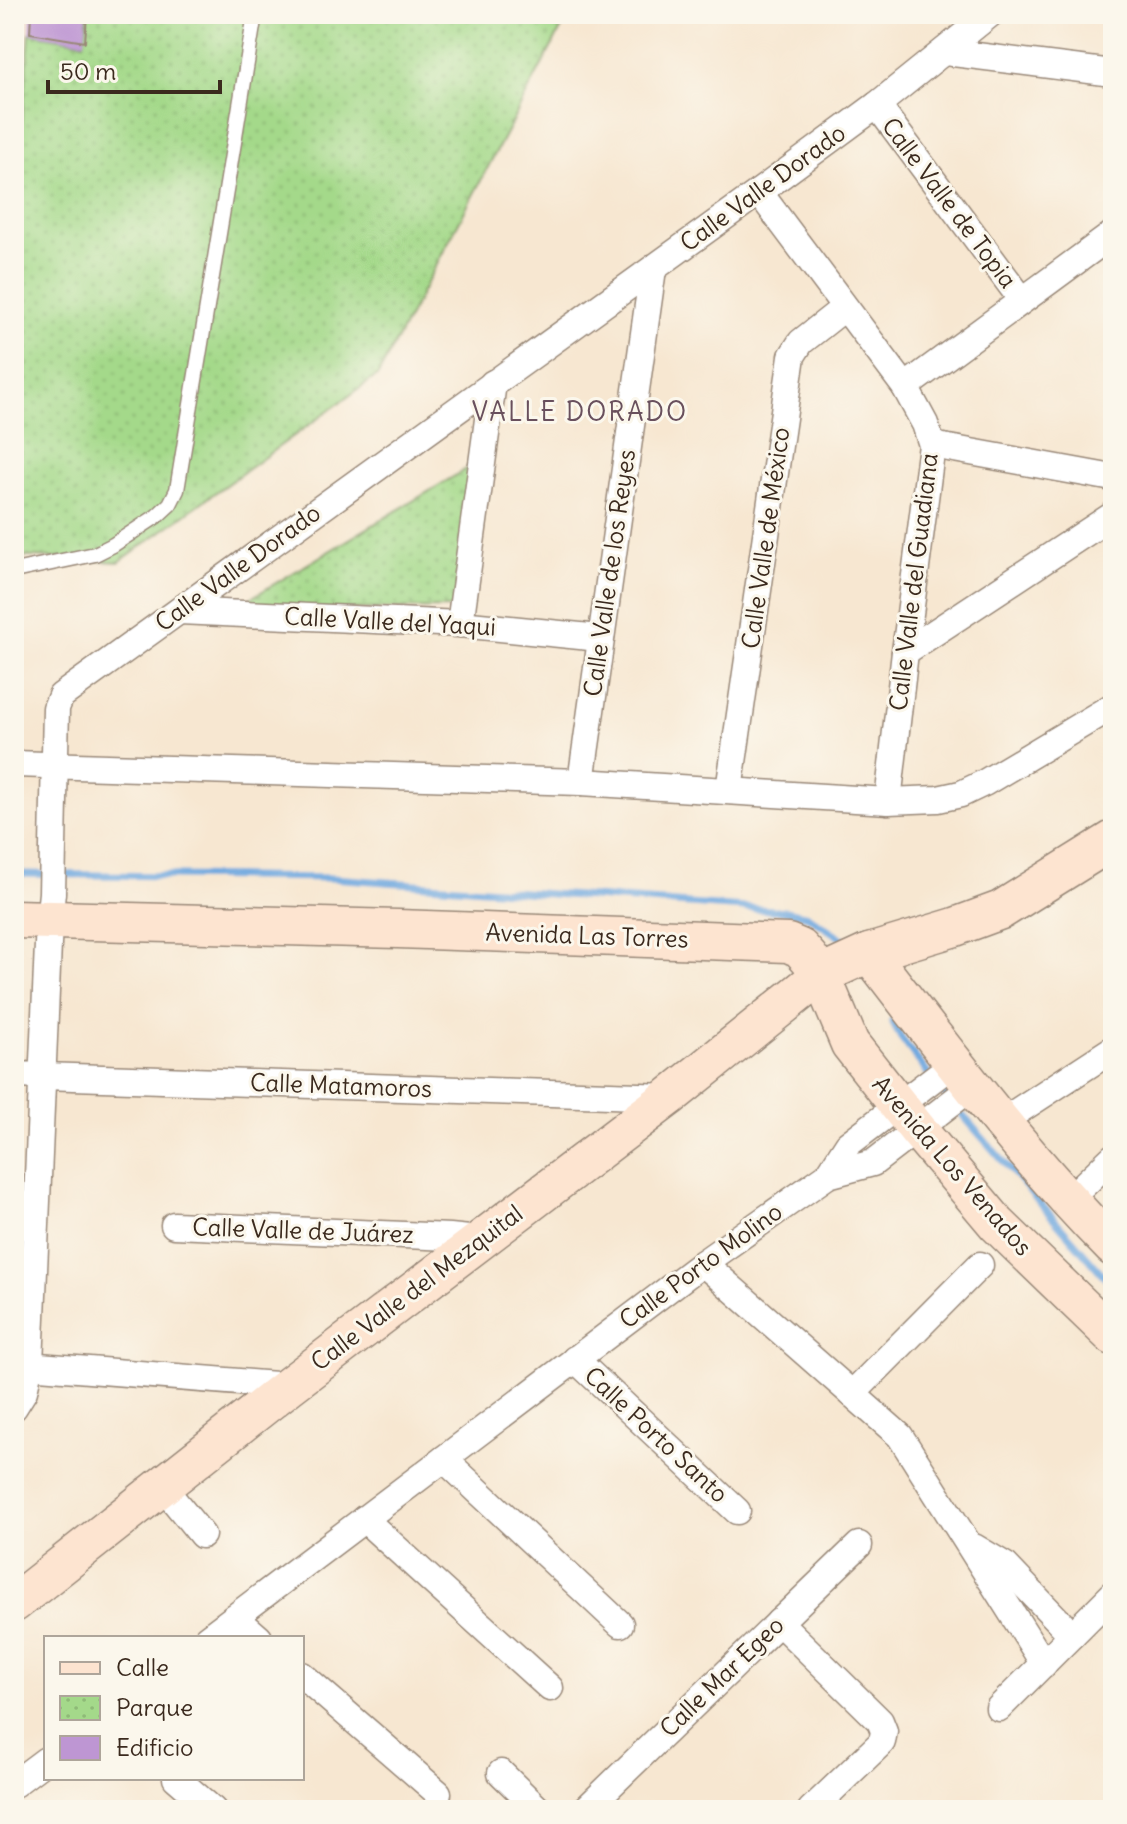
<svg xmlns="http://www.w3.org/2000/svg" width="1127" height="1824" viewBox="0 0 1127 1824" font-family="Delius,sans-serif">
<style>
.park{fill:url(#park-dots);stroke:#708254;stroke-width:2}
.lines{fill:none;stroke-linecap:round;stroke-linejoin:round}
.stream{stroke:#70a8df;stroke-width:7}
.building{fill:#be96d3}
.lane-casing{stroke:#998878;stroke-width:17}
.street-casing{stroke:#998878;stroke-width:29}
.secondary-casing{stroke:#998878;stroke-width:41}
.lane{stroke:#fff;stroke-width:14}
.street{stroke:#fff;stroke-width:26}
.secondary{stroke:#fde4d0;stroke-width:38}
.labels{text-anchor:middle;stroke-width:6;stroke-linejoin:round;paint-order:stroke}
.street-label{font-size:24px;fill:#3b2a1e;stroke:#fbf7ec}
.neighbourhood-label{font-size:26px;letter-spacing:2px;fill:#69505d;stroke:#fbf7ec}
</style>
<defs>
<pattern id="park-dots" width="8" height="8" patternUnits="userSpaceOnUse" patternTransform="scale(2)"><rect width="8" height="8" fill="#a4d98a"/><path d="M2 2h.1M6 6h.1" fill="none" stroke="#8eba77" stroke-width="1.8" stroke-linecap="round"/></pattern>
</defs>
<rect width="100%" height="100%" fill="#fbf7ec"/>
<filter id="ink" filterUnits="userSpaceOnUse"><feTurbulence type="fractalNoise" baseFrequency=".0125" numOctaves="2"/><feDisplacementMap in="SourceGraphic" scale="16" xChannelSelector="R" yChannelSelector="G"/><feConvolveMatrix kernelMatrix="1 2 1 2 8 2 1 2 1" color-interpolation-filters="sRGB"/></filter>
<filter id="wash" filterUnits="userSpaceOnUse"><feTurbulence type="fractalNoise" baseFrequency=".006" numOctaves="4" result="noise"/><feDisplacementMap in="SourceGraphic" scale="32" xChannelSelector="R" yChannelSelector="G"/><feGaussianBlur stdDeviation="1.8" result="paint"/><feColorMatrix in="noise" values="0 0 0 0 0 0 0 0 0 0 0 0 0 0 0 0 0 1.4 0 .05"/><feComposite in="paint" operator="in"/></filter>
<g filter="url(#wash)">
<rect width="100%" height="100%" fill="#f7e7d1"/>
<g class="park">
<path d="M 88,14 L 569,14 L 378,375 L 119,562 L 14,556 L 14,210 L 30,33 L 84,42 Z"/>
<path d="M 473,465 L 465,608 L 231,610 Z"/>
</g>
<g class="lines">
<g class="stream">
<path d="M 14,874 L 332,878 L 786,911 L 808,916 L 843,939"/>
<path d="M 892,1021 L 901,1038 L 929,1075"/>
<path d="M 936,1085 L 1113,1286"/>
</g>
</g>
<g id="blocks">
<path class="building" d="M 31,14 L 87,14 L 85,42 L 30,33 Z"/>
</g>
</g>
<g filter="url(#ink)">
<use href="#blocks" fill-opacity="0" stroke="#998878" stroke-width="2"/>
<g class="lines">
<defs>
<path id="lane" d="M 14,571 L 95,554 L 113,545 L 157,516 L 170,504 L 177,490 L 255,14"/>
<g id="street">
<path d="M 945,52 L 1113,73"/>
<path d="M 877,105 L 1022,300"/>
<path d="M 759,192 L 905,387"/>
<path d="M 932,445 L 1113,478"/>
<path d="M 179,611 L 460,624 L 600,638"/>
<path d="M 460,624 L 493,383"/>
<path d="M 905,652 L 1113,515"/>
<path d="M 14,764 L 581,782 L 888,801 L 938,799 L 961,794 L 984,783 L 1113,706"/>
<path d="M 581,782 L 653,269"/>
<path d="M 729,790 L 792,356 L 801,342 L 844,308"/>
<path d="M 888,801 L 905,652 L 932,445 L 925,424 L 905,387 L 1113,234"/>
<path d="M 14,1075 L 669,1097"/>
<path d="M 1001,1122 L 1113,1049"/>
<path d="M 828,1175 L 848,1144 L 954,1063"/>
<path d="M 1067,1201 L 1113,1157"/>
<path d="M 174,1225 L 450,1237 L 479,1240"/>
<path d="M 703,1263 L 900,1436 L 1044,1664"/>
<path d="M 575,1359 L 737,1511"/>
<path d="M 14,1364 L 289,1386"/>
<path d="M 852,1394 L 980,1265"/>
<path d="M 14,1407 L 24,1391 L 30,1364 L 49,921 L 52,893 L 56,708 L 61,696 L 759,192 L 877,105 L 990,14"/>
<path d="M 444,1459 L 620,1624"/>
<path d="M 162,1486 L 202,1535"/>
<path d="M 364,1519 L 550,1688"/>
<path d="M 974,1547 L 1006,1566 L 1072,1635"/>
<path d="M 235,1617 L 259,1638"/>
<path d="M 779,1622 L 880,1721 L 884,1731 L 882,1742 L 811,1810"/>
<path d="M 207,1638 L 703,1263 L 828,1175 L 873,1163 L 972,1087"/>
<path d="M 302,1675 L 438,1793"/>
<path d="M 999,1708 L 1113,1594"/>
<path d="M 501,1773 L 539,1810"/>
<path d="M 176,1778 L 213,1810"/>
<path d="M 14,1784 L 46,1760"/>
<path d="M 585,1810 L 859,1545"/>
<path d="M 1111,1810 L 1113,1808"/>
</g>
<g id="secondary">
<path d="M 14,919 L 398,929 L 788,943 L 800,948 L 809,958 L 821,975 L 850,1044 L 917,1129 L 997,1224 L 1113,1336"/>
<path d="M 869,953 C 947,1054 1023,1156 1113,1247"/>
<path d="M 14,1603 L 289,1386 L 669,1097 L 821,975 L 869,953 L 955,927 L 1001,910 L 1113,840"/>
</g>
</defs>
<use href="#lane" class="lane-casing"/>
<use href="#street" class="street-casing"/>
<use href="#secondary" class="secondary-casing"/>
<use href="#lane" class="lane"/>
<use href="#street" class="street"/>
<use href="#secondary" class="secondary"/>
</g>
</g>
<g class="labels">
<g class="street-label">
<text transform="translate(763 188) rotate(-36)" y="8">Calle Valle Dorado</text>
<text transform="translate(949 203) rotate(53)" y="8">Calle Valle de Topia</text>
<text transform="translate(766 538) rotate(-82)" y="8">Calle Valle de México</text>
<text transform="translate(238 568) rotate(-36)" y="8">Calle Valle Dorado</text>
<text transform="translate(610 573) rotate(-82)" y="8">Calle Valle de los Reyes</text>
<text transform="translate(914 582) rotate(-83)" y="8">Calle Valle del Guadiana</text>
<text transform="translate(390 622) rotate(3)" y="8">Calle Valle del Yaqui</text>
<text transform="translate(587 936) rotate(2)" y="8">Avenida Las Torres</text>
<text transform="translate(341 1086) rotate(2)" y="8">Calle Matamoros</text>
<text transform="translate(952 1166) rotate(49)" y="8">Avenida Los Venados</text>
<text transform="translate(303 1231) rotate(2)" y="8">Calle Valle de Juárez</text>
<text transform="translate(701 1266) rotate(-36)" y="8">Calle Porto Molino</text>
<text transform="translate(417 1288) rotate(-37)" y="8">Calle Valle del Mezquital</text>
<text transform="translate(656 1435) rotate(43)" y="8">Calle Porto Santo</text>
<text transform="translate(722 1677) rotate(-44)" y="8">Calle Mar Egeo</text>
</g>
<g class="neighbourhood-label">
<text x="580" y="421">VALLE DORADO</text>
</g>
</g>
<rect width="1127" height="1824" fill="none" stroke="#fbf7ec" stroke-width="48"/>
<rect x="44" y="1636" width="260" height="144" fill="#fbf7ec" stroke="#aea59a" stroke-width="2"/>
<rect x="60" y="1662" width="40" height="12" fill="#fde4d0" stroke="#aea59a" stroke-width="2"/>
<text x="116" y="1676" font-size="24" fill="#3b2a1e">Calle</text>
<rect x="60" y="1696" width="40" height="24" fill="url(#park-dots)" stroke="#aea59a" stroke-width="2"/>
<text x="116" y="1716" font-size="24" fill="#3b2a1e">Parque</text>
<rect x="60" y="1736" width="40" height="24" fill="#be96d3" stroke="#aea59a" stroke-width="2"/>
<text x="116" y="1756" font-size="24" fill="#3b2a1e">Edificio</text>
<path d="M48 80v12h172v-12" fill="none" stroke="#3b2a1e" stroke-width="4"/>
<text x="60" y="80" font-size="24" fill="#3b2a1e" stroke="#fbf7ec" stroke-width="6" paint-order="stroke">50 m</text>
</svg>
